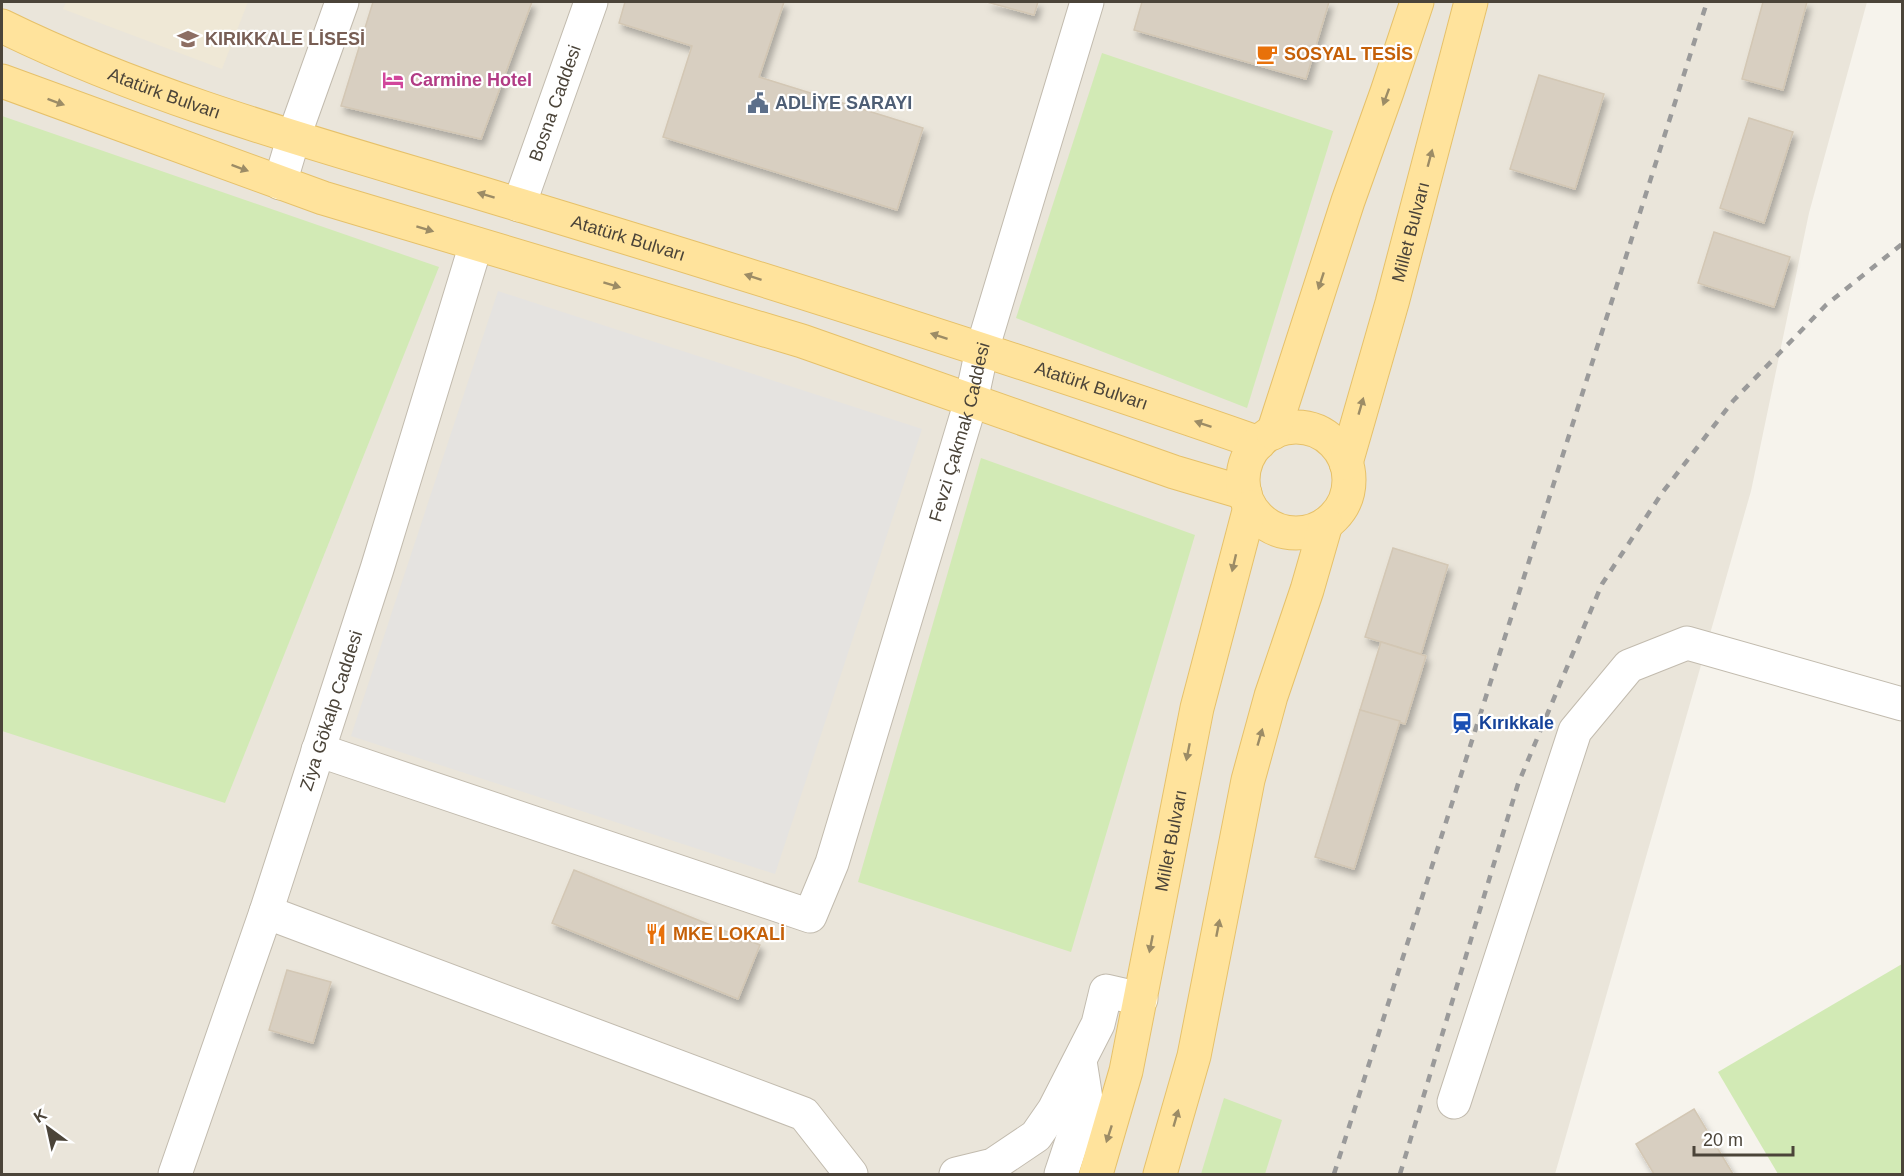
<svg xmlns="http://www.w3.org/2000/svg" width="1904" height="1176" viewBox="0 0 1904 1176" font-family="Arial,sans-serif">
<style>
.residential{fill:#eae5da}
.education{fill:#efe8d6}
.green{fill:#d2eab5}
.parking{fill:#e5e3e0}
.building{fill:#d8cfc1;stroke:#d3c7b4;stroke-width:1.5;filter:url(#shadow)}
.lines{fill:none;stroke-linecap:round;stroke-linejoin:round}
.minor-casing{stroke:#c2bbae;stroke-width:35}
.major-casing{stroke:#e6c16a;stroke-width:35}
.minor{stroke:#fff;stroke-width:33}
.major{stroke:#ffe39c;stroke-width:33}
.rail{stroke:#9a9a9a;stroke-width:4.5;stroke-dasharray:8 8;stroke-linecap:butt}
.oneway{fill:#9c8c66}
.labels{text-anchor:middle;stroke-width:4.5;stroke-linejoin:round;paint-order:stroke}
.education-label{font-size:18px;font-weight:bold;fill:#785e54;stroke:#fff;text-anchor:start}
.food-label{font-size:18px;font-weight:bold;fill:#c56008;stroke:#fff;text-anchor:start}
.hotel-label{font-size:18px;font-weight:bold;fill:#b23c85;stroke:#fff;text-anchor:start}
.street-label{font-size:18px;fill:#4b4439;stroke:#fff}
.service-label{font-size:18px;font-weight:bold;fill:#4e5e75;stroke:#fff;text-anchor:start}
.transit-label{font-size:18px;font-weight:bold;fill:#164399;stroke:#fff;text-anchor:start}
</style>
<defs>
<filter id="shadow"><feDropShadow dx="3.5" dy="6" stdDeviation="3" flood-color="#0004"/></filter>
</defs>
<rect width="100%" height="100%" fill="#f6f3ec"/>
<path class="residential" d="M 2,2 L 1867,2 L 1809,213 L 1751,491 L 1555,1174 L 2,1174 Z"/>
<path class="education" d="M 66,2 L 248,2 L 222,69 L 63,9 Z"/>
<g class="green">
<path d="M 1102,53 L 1333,131 L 1247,408 L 1016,318 Z"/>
<path d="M 2,116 L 439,267 L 225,803 L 2,731 Z"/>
<path d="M 981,458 L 1195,535 L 1071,952 L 858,882 Z"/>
<path d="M 1902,964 L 1902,1174 L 1778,1174 L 1718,1072 Z"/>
<path d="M 1224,1098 L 1282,1120 L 1265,1174 L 1201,1174 Z"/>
</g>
<path class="parking" d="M 498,291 L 922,429 L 775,874 L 351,736 Z"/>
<g class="building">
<path d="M 373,2 L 532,2 L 481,139 L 341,106 Z"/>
<path d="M 625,2 L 784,2 L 759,77 L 923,128 L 897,210 L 663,137 L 692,46 L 619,23 Z"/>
<path d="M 987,2 L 1038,2 L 1034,15 Z"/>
<path d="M 1142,2 L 1329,2 L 1306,79 L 1134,30 Z"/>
<path d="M 1763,2 L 1807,2 L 1783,90 L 1742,79 Z"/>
<path d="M 1539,75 L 1604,94 L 1575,189 L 1510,169 Z"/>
<path d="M 1749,118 L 1793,132 L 1764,223 L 1720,208 Z"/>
<path d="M 1714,232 L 1790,257 L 1774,307 L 1698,283 Z"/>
<path d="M 1393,548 L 1448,565 L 1421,654 L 1365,637 Z"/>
<path d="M 1381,642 L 1426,656 L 1405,724 L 1360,710 Z"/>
<path d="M 1360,710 L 1400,721 L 1354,869 L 1315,857 Z"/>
<path d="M 574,870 L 760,945 L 738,999 L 552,923 Z"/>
<path d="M 287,970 L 331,982 L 313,1043 L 269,1030 Z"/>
<path d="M 1694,1109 L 1733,1174 L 1654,1174 L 1636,1144 Z"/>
</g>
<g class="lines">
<defs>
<g id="minor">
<path d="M 280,183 L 294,136 L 342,2"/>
<path id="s1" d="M 519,205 L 591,2"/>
<path id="s2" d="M 318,750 L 810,916 L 832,863 L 971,401 L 982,350 L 1087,2"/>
<path d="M 266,912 L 804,1114 L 851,1174"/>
<path d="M 1454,1102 L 1575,731 L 1629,666 L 1687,643 L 1902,704"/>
<path id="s3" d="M 175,1174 L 266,912 L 377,569 L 476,244"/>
<path d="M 956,1174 L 993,1165 L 1036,1136 L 1054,1110 L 1098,1024 L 1106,991 L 1141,999"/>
<path d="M 1061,1174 L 1086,1099 L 1080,1061"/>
</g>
<g id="major">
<path id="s4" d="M 2,26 C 167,107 348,152 523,206 C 770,281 1016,358 1259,443"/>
<path d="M 2,81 L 323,198 L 802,341 L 1174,472 L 1245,493"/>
<circle cx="1296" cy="480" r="53"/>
<path d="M 1273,433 L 1348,201 L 1387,92 L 1417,2"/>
<path id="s5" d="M 1346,463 L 1392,303 L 1471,2"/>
<path id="s6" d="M 1096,1174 L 1126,1071 L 1197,708 L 1250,507"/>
<path d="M 1160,1174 L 1194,1056 L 1248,780 L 1271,696 L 1307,590 L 1326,524"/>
</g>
</defs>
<use href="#minor" class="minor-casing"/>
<use href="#major" class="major-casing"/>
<use href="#minor" class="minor"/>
<use href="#major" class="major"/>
<g class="rail">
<path d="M 1334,1174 L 1707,2"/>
<path d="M 1400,1174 L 1518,784 L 1602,584 L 1662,493 L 1733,401 L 1826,305 L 1902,244"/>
</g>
</g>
<defs><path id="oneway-solid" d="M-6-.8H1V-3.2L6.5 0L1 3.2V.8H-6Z" transform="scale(1.5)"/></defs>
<g class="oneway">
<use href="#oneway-solid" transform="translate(1386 97) rotate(110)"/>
<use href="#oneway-solid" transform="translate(56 102) rotate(20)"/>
<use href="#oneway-solid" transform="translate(1430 158) rotate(-75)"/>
<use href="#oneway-solid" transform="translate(240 168) rotate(20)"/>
<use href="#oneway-solid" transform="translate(486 195) rotate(-163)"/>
<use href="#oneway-solid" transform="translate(425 229) rotate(17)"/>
<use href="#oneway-solid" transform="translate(753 277) rotate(-162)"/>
<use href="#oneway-solid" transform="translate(1321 281) rotate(108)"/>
<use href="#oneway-solid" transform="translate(612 285) rotate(17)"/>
<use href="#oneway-solid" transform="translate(939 336) rotate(-162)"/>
<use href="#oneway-solid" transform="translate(1361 406) rotate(-74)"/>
<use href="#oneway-solid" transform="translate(1203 424) rotate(-161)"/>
<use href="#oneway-solid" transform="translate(1234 563) rotate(103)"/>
<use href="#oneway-solid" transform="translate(1260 737) rotate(-74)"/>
<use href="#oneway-solid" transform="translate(1188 752) rotate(101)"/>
<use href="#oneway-solid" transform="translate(1218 928) rotate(-79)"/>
<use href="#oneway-solid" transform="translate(1151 944) rotate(101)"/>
<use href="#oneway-solid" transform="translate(1176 1118) rotate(-74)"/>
<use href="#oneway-solid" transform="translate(1109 1134) rotate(108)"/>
</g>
<defs>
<symbol id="school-bare" viewBox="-9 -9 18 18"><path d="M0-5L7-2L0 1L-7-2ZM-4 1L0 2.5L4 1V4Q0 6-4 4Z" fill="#8d6e63" stroke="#fff" stroke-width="2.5" paint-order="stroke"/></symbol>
<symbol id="cafe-bare" viewBox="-9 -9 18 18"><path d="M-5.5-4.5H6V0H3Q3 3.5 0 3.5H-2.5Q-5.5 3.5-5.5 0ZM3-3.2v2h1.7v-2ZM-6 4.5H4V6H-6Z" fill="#e8710a" stroke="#fff" stroke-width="2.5" paint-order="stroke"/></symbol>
<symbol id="hotel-bare" viewBox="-9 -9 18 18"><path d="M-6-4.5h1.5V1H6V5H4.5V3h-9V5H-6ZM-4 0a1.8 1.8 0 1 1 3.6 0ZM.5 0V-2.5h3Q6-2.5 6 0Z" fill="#d1479c" stroke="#fff" stroke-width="2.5" paint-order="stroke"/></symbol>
<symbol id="civic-bare" viewBox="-9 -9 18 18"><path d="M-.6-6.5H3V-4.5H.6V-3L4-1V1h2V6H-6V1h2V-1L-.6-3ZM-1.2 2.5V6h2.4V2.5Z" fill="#5c6f8a" stroke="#fff" stroke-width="2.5" paint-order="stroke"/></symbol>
<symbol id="station-bare" viewBox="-9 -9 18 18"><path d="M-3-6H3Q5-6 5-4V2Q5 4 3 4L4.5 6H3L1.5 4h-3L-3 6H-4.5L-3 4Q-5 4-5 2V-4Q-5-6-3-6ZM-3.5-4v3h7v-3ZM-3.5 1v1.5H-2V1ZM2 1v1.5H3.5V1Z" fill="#1a4fb4" stroke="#fff" stroke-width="2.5" paint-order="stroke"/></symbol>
<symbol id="restaurant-bare" viewBox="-9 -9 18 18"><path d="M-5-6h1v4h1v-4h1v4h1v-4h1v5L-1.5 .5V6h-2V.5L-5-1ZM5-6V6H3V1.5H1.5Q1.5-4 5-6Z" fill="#e8710a" stroke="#fff" stroke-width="2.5" paint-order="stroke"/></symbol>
</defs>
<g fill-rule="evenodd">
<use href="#school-bare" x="173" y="24" width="30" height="30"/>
<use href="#cafe-bare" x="1252" y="39" width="30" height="30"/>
<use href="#hotel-bare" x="378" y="65" width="30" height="30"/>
<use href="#civic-bare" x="743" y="88" width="30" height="30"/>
<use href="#station-bare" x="1447" y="708" width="30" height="30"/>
<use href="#restaurant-bare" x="641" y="919" width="30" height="30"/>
</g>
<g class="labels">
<g class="education-label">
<text x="205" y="45">KIRIKKALE LİSESİ</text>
</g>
<g class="food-label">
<text x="1284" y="60">SOSYAL TESİS</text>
<text x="673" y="940">MKE LOKALİ</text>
</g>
<g class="hotel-label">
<text x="410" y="86">Carmine Hotel</text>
</g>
<g class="street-label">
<text dy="6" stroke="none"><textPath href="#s4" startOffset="176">Atatürk Bulvarı</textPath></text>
<text dy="6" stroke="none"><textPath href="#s1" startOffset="108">Bosna Caddesi</textPath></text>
<text dy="6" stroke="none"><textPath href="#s5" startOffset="240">Millet Bulvarı</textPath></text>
<text dy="6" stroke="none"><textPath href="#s4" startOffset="662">Atatürk Bulvarı</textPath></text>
<text dy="6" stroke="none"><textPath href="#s4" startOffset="1148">Atatürk Bulvarı</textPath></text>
<text dy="6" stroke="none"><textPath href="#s2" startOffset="1026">Fevzi Çakmak Caddesi</textPath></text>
<text dy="6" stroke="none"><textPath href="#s3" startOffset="489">Ziya Gökalp Caddesi</textPath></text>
<text dy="6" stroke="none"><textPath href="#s6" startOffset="342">Millet Bulvarı</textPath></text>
</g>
<g class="service-label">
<text x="775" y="109">ADLİYE SARAYI</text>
</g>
<g class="transit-label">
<text x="1479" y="729">Kırıkkale</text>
</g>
</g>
<rect width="1904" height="1176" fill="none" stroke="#4b4439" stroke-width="6"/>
<g transform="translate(48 1128) rotate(327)" stroke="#ffffff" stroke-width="4.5" paint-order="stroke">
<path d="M0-4.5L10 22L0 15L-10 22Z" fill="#4b4439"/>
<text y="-9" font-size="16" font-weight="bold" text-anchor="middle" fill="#4b4439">K</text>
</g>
<path d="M1694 1146v9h99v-9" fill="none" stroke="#4b4439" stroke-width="3"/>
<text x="1703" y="1146" font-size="18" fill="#4b4439" stroke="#ffffff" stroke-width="4.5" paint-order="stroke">20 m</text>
</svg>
